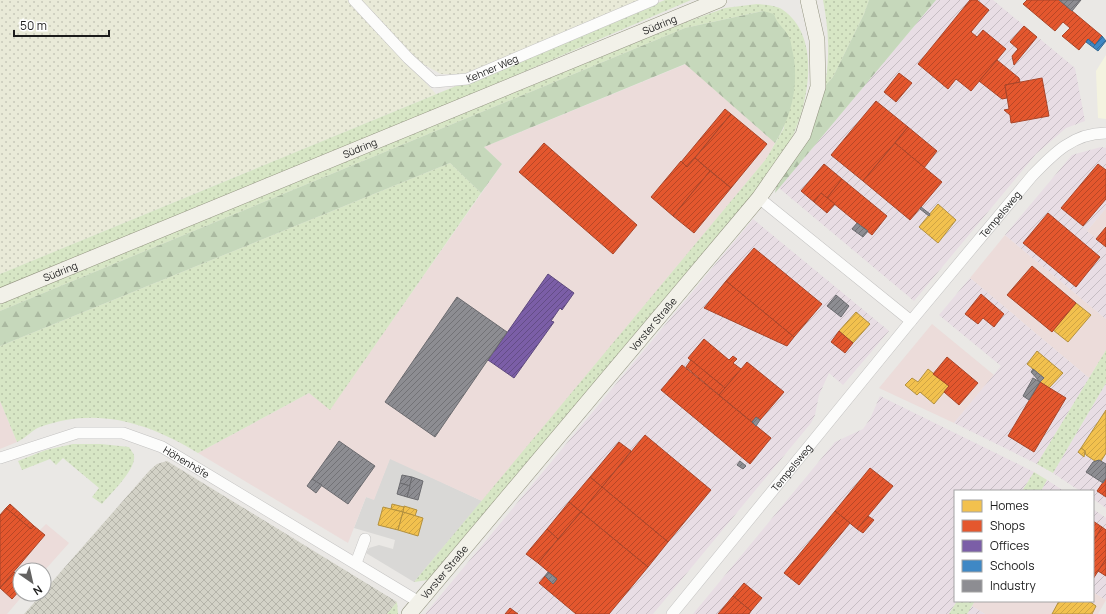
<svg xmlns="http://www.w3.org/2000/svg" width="1106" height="614" viewBox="0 0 1106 614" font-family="Manrope,sans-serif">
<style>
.residential{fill:#d9d8d6}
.commercial{fill:#ecdcda}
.industrial{fill:url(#industrial-furrows)}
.education{fill:#f4f3e0}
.construction{fill:url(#construction-cross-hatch)}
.farmland{fill:url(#farmland-dots)}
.grass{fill:url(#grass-dots)}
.forest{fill:url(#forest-firs)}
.homes{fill:url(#homes-hatch);stroke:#b2903f}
.shops{fill:url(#shops-hatch);stroke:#a84529}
.offices{fill:url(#offices-hatch);stroke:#5e4a7d}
.schools{fill:url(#schools-hatch);stroke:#346892}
.industry{fill:url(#industry-hatch);stroke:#6b6b6f}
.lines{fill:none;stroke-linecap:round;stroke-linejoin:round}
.street-casing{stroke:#c3c2c1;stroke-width:12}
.secondary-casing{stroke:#91927e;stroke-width:16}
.street{stroke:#fcfcfb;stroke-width:11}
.secondary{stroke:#f2f1e9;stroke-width:15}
.labels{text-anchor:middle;stroke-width:4;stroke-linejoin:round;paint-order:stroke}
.street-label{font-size:10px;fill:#1c1c1c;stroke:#fff}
</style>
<defs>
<pattern id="industrial-furrows" width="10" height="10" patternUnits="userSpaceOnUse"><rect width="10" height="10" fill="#e8dde4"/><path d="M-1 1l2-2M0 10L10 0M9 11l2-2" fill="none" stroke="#c6bdc3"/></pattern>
<pattern id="construction-cross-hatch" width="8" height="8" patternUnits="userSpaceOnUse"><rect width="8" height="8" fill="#d3d2c7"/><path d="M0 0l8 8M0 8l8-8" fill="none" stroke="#b5b4aa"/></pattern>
<pattern id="farmland-dots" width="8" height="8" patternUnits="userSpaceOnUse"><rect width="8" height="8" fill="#e9ead8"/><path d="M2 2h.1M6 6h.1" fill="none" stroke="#c7c8b9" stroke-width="1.8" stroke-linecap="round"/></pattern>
<pattern id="grass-dots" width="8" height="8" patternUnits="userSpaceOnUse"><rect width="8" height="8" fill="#d7e6c5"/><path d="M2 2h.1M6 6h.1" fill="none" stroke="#b8c5a9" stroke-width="1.8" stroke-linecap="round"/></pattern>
<pattern id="forest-firs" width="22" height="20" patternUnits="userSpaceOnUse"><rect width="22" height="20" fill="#c6d8bb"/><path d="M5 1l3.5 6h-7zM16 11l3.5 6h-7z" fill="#aab9a0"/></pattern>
<pattern id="homes-hatch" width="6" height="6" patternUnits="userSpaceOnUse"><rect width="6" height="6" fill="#f2c14e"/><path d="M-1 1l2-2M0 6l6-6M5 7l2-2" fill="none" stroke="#cfa544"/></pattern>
<pattern id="shops-hatch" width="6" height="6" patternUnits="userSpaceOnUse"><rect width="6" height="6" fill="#e4572e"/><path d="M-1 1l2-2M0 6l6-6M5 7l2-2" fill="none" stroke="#b84726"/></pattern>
<pattern id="offices-hatch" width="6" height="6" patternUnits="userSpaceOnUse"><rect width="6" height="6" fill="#7b5ea7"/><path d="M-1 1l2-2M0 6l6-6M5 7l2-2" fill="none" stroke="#644d87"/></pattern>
<pattern id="schools-hatch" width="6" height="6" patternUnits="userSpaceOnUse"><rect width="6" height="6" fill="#3f88c5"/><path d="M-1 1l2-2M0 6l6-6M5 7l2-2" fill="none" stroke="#346e9f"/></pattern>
<pattern id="industry-hatch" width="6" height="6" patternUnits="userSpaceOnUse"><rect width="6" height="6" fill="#8d8d92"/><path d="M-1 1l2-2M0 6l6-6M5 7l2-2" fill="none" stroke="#727276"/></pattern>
</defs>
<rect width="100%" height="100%" fill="#eae8e5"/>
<path class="residential" d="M 390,458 L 482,501 L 414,582 L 366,553 L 369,548 L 379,545 L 393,549 L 395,540 L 354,528 L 366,497 L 374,499 Z"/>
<g class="commercial">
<path d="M 686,64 L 775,143 L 766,159 L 482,501 L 390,459 L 374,500 L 366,497 L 348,543 L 198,453 L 309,393 L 330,409 L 502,164 L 484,147 Z"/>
<path d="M 1106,208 L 1106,247 L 1087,231 Z"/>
<path d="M 1005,235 L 1106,319 L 1106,350 L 1089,378 L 970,278 Z"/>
<path d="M 932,324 L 994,375 L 954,423 L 879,388 Z"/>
<path d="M 0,401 L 17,442 L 0,449 Z"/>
<path d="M 9,504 L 40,530 L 46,524 L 69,543 L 44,571 L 20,570 L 20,594 L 24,594 L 7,614 L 0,614 L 0,514 Z"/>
<path d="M 1093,592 L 1106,600 L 1098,614 L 985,614 L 972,606 L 975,601 L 1093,601 Z"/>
</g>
<g class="industrial">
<path d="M 936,0 L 993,0 L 1075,68 L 1085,121 L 1066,128 L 1036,154 L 914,301 L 779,188 Z"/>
<path d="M 1101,147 L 1106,148 L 1106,208 L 1087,231 L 1106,247 L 1106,319 L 1005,235 L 1072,155 Z"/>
<path d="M 753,219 L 889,331 L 843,385 L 829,373 L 819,395 L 815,415 L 811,423 L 653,614 L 425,614 Z"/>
<path d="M 970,278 L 1089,378 L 1037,464 L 954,423 L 1001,366 L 939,315 Z"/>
<path d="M 1106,383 L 1106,508 L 1093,499 L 1093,491 L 1080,491 L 1053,473 Z"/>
<path d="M 880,396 L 1034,472 L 1022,491 L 955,491 L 955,601 L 957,601 L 949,614 L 693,614 L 835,442 L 863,429 L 870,419 Z"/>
<path d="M 1047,480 L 1064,491 L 1041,491 Z"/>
<path d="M 1093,509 L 1106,518 L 1106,600 L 1093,592 Z"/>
<path d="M 972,606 L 985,614 L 967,614 Z"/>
</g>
<path class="education" d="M 1106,55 L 1106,119 L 1098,118 L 1096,71 Z"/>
<path class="construction" d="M 167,461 L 397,602 L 387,614 L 24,614 L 42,594 L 44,594 L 44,591 L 150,470 L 157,464 Z"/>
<g class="farmland">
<path d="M 0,0 L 349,0 L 436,94 L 0,274 Z"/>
<path d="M 359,0 L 646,0 L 476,70 L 460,75 L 441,74 L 417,61 Z"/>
</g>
<g class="grass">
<path d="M 665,0 L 691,0 L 446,105 L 0,289 L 0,274 Z"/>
<path d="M 823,0 L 869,0 L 864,14 L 833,77 L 825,86 C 830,54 829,32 823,0 Z"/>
<path d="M 757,4 C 765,5 776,5 783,10 C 823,38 808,107 789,144 C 780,160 766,176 756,191 L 428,580 L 414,582 L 766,159 L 784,128 L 789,37 L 763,11 L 685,28 L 0,311 L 0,304 L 681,24 L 725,8 Z"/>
<path d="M 450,163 L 481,193 L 330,410 L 309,393 L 198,453 C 149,423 97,406 40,427 C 32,430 26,438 17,442 L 0,401 L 0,346 Z"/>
<path d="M 1106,350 L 1106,383 L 1053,473 L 1037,464 Z"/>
<path d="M 73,444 L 101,444 L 129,447 C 131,450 133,453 134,455 C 137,469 110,494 102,504 L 92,497 L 99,488 L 63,458 L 56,465 L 50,459 L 22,470 L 18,461 L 46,450 Z"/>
<path d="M 1034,472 L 1047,480 L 1041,491 L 1022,491 Z"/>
<path d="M 957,601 L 975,601 L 967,614 L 949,614 Z"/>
<path d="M 397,602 L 398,614 L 387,614 Z"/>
</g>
<g class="forest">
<path d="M 869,0 L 936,0 L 775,193 L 776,187 L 825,86 L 833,77 L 864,14 Z"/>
<path d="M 763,11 L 774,14 C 777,25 785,28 789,37 C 791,40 791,45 792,49 C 800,81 792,116 775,143 L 685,64 L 484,147 L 502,164 L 481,193 L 450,163 L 0,346 L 0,311 L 685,28 Z"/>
</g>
<g class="homes">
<path d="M 938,204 L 956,220 L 938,243 L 919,227 Z"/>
<path d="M 1076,303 L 1091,315 L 1068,342 L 1053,330 Z"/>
<path d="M 856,312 L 870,324 L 853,343 L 839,331 Z"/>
<path d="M 1037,351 L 1063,373 L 1049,388 L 1040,382 L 1044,378 L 1027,364 Z"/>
<path d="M 928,369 L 949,386 L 934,404 L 920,392 L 917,395 L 905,385 L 912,378 L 918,382 Z"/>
<path d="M 1106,410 L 1106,453 L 1101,461 L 1095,461 L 1086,455 L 1085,451 L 1081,448 Z"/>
<path d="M 1081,448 L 1085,451 L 1084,457 L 1078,452 Z"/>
<path d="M 392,504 L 404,507 L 403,512 L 391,509 Z"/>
<path d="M 404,506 L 417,510 L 415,516 L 403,512 Z"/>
<path d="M 383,507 L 403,512 L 398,530 L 378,525 Z"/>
<path d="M 403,512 L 423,518 L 418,536 L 398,530 Z"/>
<path d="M 1059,601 L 1089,601 L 1096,606 L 1092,614 L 1052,614 Z"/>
</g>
<g class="shops">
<path d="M 970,0 L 977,0 L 989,10 L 971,32 L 977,37 L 983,30 L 1006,49 L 971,91 L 956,79 L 948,89 L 918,64 Z"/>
<path d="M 1027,0 L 1059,0 L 1102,36 L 1095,45 L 1088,39 L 1079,50 L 1062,36 L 1070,28 L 1063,22 L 1055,31 L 1023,4 Z"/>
<path d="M 1024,26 L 1037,37 L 1014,65 L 1012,56 L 1018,49 L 1010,42 Z"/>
<path d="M 997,60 L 1019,78 L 1020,82 L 1005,85 L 1007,98 L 1002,99 L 979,81 Z"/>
<path d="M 899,73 L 912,83 L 896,102 L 884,92 Z"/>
<path d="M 1042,78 L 1049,116 L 1011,123 L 1010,115 L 1004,110 L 1009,109 L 1005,85 Z"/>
<path d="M 876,101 L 908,127 L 863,181 L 831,155 Z"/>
<path d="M 725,109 L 731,114 L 687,167 L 681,162 Z"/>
<path d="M 731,114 L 767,144 L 731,188 L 695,158 Z"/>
<path d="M 908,127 L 937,151 L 924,168 L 895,143 Z"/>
<path d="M 544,143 L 637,225 L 613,254 L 519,172 Z"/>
<path d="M 895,143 L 942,182 L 910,220 L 863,181 Z"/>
<path d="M 695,158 L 710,171 L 673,216 L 651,197 L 681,161 L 687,167 Z"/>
<path d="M 824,164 L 842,179 L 827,198 L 821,193 L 814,202 L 801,191 Z"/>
<path d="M 1098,164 L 1106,170 L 1106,199 L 1083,226 L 1061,208 Z"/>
<path d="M 710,171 L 731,188 L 694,233 L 673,216 Z"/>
<path d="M 842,179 L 887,216 L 872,235 L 827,198 Z"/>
<path d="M 821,193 L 835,204 L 827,213 L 814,202 Z"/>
<path d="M 1048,213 L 1100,257 L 1076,287 L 1023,243 Z"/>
<path d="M 1106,227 L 1106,247 L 1096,239 Z"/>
<path d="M 754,248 L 822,304 L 794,337 L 726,281 Z"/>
<path d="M 1032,266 L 1076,303 L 1052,332 L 1007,295 Z"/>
<path d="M 726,281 L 794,337 L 787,346 L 704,308 Z"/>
<path d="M 981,294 L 1004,314 L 994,327 L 983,318 L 978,324 L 965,314 Z"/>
<path d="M 839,331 L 853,343 L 845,353 L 831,342 Z"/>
<path d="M 704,339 L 729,360 L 733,356 L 737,359 L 733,363 L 741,369 L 725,388 L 688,358 Z"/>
<path d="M 947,357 L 978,383 L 959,405 L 944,392 L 949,386 L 933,374 Z"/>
<path d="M 691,360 L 725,388 L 719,395 L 686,367 Z"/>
<path d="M 747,362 L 784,392 L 760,420 L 756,417 L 752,422 L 719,395 Z"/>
<path d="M 682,365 L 771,438 L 750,464 L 661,390 Z"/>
<path d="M 1040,382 L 1066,398 L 1034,452 L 1008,436 Z"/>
<path d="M 645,435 L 711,490 L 668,542 L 602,487 Z"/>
<path d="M 619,442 L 631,451 L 602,487 L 590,477 Z"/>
<path d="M 870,468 L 893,486 L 857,529 L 835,511 Z"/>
<path d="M 590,477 L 602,487 L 581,512 L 569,502 Z"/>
<path d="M 1106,478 L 1106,497 L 1097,491 Z"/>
<path d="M 602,487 L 668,542 L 648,567 L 581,512 Z"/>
<path d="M 569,502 L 581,512 L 558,539 L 547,529 Z"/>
<path d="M 10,504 L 34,526 L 31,529 L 6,508 Z"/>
<path d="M 6,508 L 31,529 L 34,526 L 45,535 L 0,588 L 0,515 Z"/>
<path d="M 835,511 L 850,523 L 799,585 L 784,573 Z"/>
<path d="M 581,512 L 648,567 L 609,614 L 576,614 L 539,583 L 545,576 L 553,584 L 557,579 L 538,563 Z"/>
<path d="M 868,516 L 874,520 L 863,533 L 857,529 Z"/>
<path d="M 1093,521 L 1102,527 L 1093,542 Z"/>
<path d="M 1102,527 L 1106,530 L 1106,559 L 1093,579 L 1093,542 Z"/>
<path d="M 547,529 L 558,539 L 538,563 L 526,554 Z"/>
<path d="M 1106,559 L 1106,576 L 1098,571 Z"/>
<path d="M 14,572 L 20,578 L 20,590 L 12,599 L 0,588 Z"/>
<path d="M 744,583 L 762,598 L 751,611 L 733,596 Z"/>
<path d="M 733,596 L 751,611 L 749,614 L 718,614 Z"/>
<path d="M 510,608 L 518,614 L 505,614 Z"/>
</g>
<path class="offices" d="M 548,274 L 574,293 L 562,310 L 560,308 L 551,321 L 554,322 L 514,378 L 488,360 Z"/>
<path class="schools" d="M 1102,36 L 1106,41 L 1098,51 L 1086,42 L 1088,39 L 1095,45 Z"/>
<g class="industry">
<path d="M 1059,0 L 1081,0 L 1072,11 Z"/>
<path d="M 921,207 L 930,214 L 929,216 L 920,209 Z"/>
<path d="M 857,223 L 868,231 L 863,237 L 852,229 Z"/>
<path d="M 836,295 L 849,306 L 841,317 L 827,306 Z"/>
<path d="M 457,297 L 507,332 L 435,437 L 385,402 Z"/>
<path d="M 1033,369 L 1044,378 L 1040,382 L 1031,372 Z"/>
<path d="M 1033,378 L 1040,382 L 1029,400 L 1023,396 Z"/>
<path d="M 756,417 L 760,420 L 756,426 L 752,422 Z"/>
<path d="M 339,441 L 375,466 L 348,504 L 312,479 Z"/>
<path d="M 1099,460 L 1106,464 L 1106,478 L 1103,483 L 1086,472 L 1093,462 Z"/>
<path d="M 740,461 L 746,466 L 743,469 L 737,465 Z"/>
<path d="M 402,475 L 412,477 L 410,486 L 400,483 Z"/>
<path d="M 412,477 L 423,481 L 418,500 L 407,497 Z"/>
<path d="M 312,479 L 322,485 L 316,493 L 307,486 Z"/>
<path d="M 400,483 L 410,486 L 407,497 L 397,494 Z"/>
<path d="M 548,572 L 557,579 L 553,584 L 545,576 Z"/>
</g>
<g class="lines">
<defs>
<g id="street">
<path id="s1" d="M 354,0 L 408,58 L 434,82 L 467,79 L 653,0"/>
<path d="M 759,198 L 911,321"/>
<path id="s2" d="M 0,458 L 77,433 L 123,433 L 162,447 L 419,602"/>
<path d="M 356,563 L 365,539"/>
<path id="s3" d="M 672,614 L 911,321 L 1032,176 C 1053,154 1073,133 1106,133"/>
</g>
<g id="secondary">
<path id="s4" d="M 0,296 L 719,0"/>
<path id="s5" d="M 409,614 L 759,198 L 803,135 L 818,87 L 817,40 L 808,0"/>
</g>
</defs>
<use href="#street" class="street-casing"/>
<use href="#secondary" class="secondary-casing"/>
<use href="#street" class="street"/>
<use href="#secondary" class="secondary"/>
</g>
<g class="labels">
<g class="street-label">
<text dy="4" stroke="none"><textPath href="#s4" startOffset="713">Südring</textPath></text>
<text dy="4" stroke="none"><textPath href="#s1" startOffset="175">Kehner Weg</textPath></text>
<text dy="4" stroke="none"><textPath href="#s4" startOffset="389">Südring</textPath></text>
<text dy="4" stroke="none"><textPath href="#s3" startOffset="517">Tempelsweg</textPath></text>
<text dy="4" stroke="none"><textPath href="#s4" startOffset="65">Südring</textPath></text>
<text dy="4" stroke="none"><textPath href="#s5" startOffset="379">Vorster Straße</textPath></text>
<text dy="4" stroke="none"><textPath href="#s2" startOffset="197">Höhenhöfe</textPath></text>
<text dy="4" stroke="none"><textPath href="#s3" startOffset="189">Tempelsweg</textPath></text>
<text dy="4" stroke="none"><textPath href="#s5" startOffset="55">Vorster Straße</textPath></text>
</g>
</g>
<rect x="954" y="490" width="140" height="112" fill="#ffffff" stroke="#a4a4a4"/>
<rect x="962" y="500" width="20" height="12" fill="#f2c14e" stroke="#a4a4a4"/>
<text x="990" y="510" font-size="12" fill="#1c1c1c">Homes</text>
<rect x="962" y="520" width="20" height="12" fill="#e4572e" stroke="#a4a4a4"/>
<text x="990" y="530" font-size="12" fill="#1c1c1c">Shops</text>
<rect x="962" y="540" width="20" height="12" fill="#7b5ea7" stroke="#a4a4a4"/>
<text x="990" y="550" font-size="12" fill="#1c1c1c">Offices</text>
<rect x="962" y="560" width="20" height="12" fill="#3f88c5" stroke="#a4a4a4"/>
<text x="990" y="570" font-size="12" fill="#1c1c1c">Schools</text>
<rect x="962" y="580" width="20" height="12" fill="#8d8d92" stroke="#a4a4a4"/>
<text x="990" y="590" font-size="12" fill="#1c1c1c">Industry</text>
<g transform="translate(32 582) rotate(146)"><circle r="19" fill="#ffffff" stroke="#a4a4a4"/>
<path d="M0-3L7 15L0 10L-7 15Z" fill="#646362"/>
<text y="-6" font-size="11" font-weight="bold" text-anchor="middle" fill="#1c1c1c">N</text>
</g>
<path d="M14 30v6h95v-6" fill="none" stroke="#1c1c1c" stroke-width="2"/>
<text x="20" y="30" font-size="12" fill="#1c1c1c" stroke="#ffffff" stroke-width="3" paint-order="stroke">50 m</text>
</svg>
